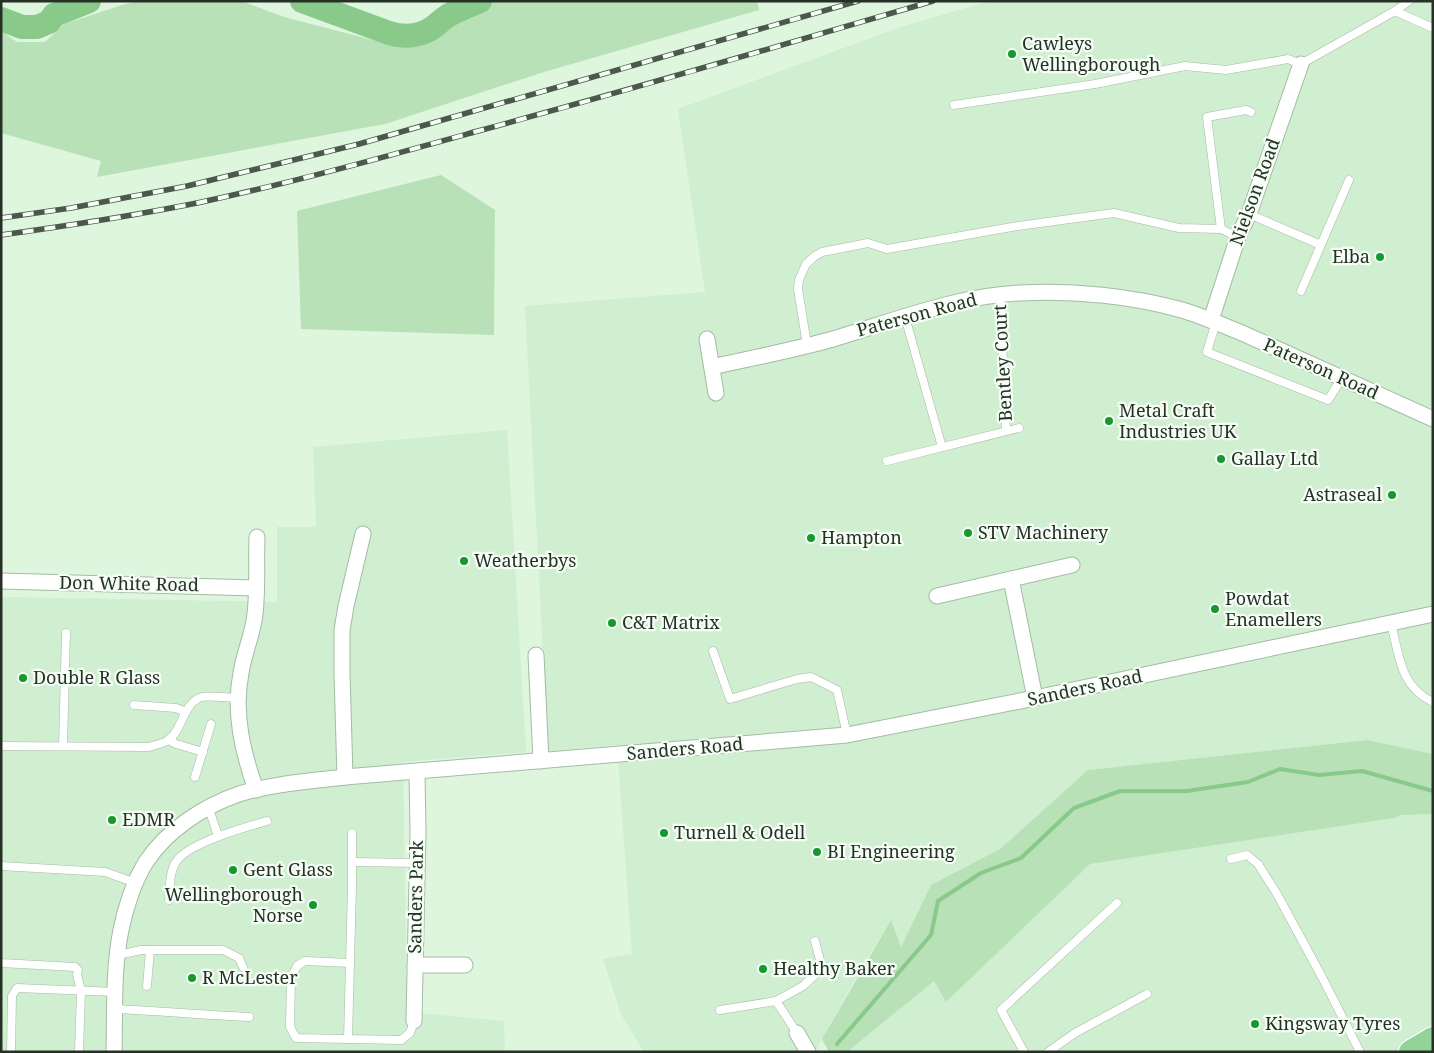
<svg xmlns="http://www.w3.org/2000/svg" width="1434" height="1053" viewBox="0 0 1434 1053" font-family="'Noto Serif',serif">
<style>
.built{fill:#d0eed0}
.green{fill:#b8e1b8}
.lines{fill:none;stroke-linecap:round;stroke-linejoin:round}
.stream{stroke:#89c98a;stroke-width:4}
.river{stroke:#89c98a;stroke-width:24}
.lane-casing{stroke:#a5bba4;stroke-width:9}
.street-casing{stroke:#a5bba4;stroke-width:17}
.primary-casing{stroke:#fff;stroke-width:26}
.lane{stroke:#fff;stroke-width:8}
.street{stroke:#fff;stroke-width:15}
.primary{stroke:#93d298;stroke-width:24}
.rail-casing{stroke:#4c584c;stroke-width:5.5}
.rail{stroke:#f5fef5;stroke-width:4;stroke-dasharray:11;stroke-linecap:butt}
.poi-dot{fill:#15982c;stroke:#f5fef5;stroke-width:2}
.labels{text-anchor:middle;stroke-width:4.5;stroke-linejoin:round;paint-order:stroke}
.poi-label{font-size:18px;fill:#273027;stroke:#f5fef5;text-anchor:start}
.street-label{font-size:18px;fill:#273027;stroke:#f5fef5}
</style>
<rect width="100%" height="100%" fill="#def5de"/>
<g class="built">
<path d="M 989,1 L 1433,1 L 1433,754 L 1367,740 L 1088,770 L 1000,849 L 931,885 L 901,948 L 890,921 L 851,986 L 815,1052 L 644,1052 L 621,1014 L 603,959 L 632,954 L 617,745 L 548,751 L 525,306 L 705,292 L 678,109 L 898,28 Z"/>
<path d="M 507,430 L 526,752 L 403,762 L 407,1012 L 504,1021 L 505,1052 L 1,1052 L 1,597 L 277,602 L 277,527 L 316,527 L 313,447 Z"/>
<path d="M 1433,814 L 1433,1052 L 847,1052 L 934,981 L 946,1002 L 1090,864 L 1394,818 L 1402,815 Z"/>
</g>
<g class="green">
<path d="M 139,1 L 241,1 L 284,17 L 392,45 L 394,29 L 412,36 L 421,33 L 433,27 L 449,14 L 480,1 L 757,1 L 759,10 L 544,72 L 385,124 L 97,177 L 101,161 L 1,133 L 1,31 L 17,42 L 45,42 L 64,24 L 122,5 Z"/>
<path d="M 441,175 L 495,210 L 494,335 L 301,329 L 297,211 Z"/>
<path d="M 1367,740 L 1433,754 L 1433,814 L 1402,815 L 1394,818 L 1090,864 L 946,1002 L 934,981 L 847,1052 L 829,1052 L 822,1039 L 891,920 L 901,947 L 931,885 L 1000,849 L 1088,770 Z"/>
</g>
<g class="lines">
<path class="stream" d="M 837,1044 L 931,935 L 938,901 L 981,873 L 1021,858 L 1074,808 L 1120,791 L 1187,791 L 1248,782 L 1280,769 L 1319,775 L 1362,771 L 1433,791"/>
<g class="river">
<path d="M 302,1 L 389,33 C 405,38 422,36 435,26 C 440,22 445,17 451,14 C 460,9 470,5 480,1"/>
<path d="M 1,19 L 22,27 L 37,27 L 49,22 L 54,15 L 89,1"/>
</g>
<defs>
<g id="lane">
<path d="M 1395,11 L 1433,28"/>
<path d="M 954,105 L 1095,84 L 1185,66 L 1226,70 L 1288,59 L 1301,64 L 1395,11 L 1409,1"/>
<path d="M 1249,214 L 1321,245"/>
<path d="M 1221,229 L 1207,117 L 1246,110 L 1251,112"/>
<path d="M 1301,291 L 1349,180"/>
<path d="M 1000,295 L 1006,431"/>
<path d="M 905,317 L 942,447"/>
<path d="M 1216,322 L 1207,352 L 1328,400 L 1342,378"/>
<path d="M 807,345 L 798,289 L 799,280 L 806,264 L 815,256 L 822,252 L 868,243 L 887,249 L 1018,226 L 1114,213 L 1179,228 L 1221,229 L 1238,237"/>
<path d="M 887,461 L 1019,428"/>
<path d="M 1391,623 C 1399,655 1400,687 1433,702"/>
<path d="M 713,651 L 730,699 L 797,679 L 811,677 L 837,690 L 847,735"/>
<path d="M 134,705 L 176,708 L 186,712"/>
<path d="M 169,740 L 176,744 L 203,752"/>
<path d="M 1,746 L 149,747 C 155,745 163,744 168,740 C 182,732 183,702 202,697 C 209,695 229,698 237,698"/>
<path d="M 63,746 L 66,633"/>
<path d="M 195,777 L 211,724"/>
<path d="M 208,806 L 218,836"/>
<path d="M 352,833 L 352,887 L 348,1039 L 401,1040 L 410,1033 L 414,1021"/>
<path d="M 1231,859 L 1247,855 L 1258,864 L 1277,894 L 1323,979 L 1360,1052"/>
<path d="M 353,862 L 417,863"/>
<path d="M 1,866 L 105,872 L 136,883"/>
<path d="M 169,900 C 170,888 169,873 176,862 C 187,843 246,827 267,821"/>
<path d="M 118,955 L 141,950 L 223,950 L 239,958 L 243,967"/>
<path d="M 1,963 L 75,967 L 78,970 L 77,975 L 81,990 L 79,1052"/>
<path d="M 147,986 L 150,950"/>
<path d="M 776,1001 L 803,986 L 822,968 L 815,941"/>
<path d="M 115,1009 C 160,1011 204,1015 249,1017"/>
<path d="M 720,1010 L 776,1001 L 797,1033"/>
<path d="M 348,1039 L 296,1038 L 290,1027 L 291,978 L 297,966 L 305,961 L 350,963"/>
<path d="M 11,1052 L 12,996 L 17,988 L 116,992"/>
<path d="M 1024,1052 L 1001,1010 L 1117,903"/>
<path d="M 1048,1052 L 1075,1033 L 1147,994"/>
</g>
<g id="street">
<path d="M 1211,320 L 1238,237 L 1249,214 L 1301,64"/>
<path d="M 707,339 L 716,393"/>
<path d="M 712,367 C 752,358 794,350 833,339 C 894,321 956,296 1020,293 C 1072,290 1132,296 1182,310 C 1202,316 1222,325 1242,333 L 1433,419"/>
<path d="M 1011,579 L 1035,698"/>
<path d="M 1,581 L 256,588"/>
<path d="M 937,596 L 1072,565"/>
<path d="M 536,655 L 541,761"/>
<path d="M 345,777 L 342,674 L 342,630 L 346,606 L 363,534"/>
<path d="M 256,790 C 243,753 233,713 241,673 C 244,653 253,634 255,614 C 258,589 256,563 257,537"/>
<path d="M 415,965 L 465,965"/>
<path d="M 414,1021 L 418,832 L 417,772"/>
<path d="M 797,1033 L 808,1052"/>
<path d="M 114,1052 C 115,1013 113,968 121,930 C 125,909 134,881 146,862 C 167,830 204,806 239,794 C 270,784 312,781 345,777 L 847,735 L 1035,698 L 1433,614"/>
</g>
<path id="primary" d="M 1411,1052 L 1433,1039"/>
</defs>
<use href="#lane" class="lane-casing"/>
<use href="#street" class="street-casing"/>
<use href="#primary" class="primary-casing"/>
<use href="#lane" class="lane"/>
<use href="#street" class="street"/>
<use href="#primary" class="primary"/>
<defs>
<g id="rail">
<path d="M 1,218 L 71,208 L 187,186 L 359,144 L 858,1"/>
<path d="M 1,235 C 66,226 132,216 197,203 C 291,183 384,157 478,131 C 630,90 782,45 933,1"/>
</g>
</defs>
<use href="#rail" class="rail-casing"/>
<use href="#rail" class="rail"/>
</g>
<g class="poi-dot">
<circle cx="1012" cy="54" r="5"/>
<circle cx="1380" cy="257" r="5"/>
<circle cx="1109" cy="421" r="5"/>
<circle cx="1221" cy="459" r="5"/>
<circle cx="1392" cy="495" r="5"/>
<circle cx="968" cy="533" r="5"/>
<circle cx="811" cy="538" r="5"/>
<circle cx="464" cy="561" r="5"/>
<circle cx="1215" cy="609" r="5"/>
<circle cx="612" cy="623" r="5"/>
<circle cx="23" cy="678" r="5"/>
<circle cx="112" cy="820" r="5"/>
<circle cx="664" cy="833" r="5"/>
<circle cx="817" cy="852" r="5"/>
<circle cx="233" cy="870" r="5"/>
<circle cx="313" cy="905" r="5"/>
<circle cx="763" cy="969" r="5"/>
<circle cx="192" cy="978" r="5"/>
<circle cx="1255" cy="1024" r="5"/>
</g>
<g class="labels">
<g class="poi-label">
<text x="1022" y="50">Cawleys<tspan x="1022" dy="21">Wellingborough</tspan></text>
<text x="1370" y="263" text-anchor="end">Elba</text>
<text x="1119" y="417">Metal Craft<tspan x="1119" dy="21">Industries UK</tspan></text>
<text x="1231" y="465">Gallay Ltd</text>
<text x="1382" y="501" text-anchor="end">Astraseal</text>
<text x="978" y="539">STV Machinery</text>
<text x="821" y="544">Hampton</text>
<text x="474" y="567">Weatherbys</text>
<text x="1225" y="605">Powdat<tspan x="1225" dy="21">Enamellers</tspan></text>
<text x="622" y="629">C&amp;T Matrix</text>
<text x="33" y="684">Double R Glass</text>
<text x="122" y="826">EDMR</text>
<text x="674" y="839">Turnell &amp; Odell</text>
<text x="827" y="858">BI Engineering</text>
<text x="243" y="876">Gent Glass</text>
<text x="303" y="901" text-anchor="end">Wellingborough<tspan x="303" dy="21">Norse</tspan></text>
<text x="773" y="975">Healthy Baker</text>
<text x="202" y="984">R McLester</text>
<text x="1265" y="1030">Kingsway Tyres</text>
</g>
<g class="street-label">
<text transform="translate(1255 192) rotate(-70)" y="6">Nielson Road</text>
<text transform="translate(917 315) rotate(-15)" y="6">Paterson Road</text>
<text transform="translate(1003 363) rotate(-93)" y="6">Bentley Court</text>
<text transform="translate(1321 369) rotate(24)" y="6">Paterson Road</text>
<text transform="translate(129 584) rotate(1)" y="6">Don White Road</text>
<text transform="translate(1085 688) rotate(-12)" y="6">Sanders Road</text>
<text transform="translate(685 749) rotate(-5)" y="6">Sanders Road</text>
<text transform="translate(416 897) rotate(-89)" y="6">Sanders Park</text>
</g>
</g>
<rect width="1434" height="1053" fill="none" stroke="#273027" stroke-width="5"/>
</svg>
